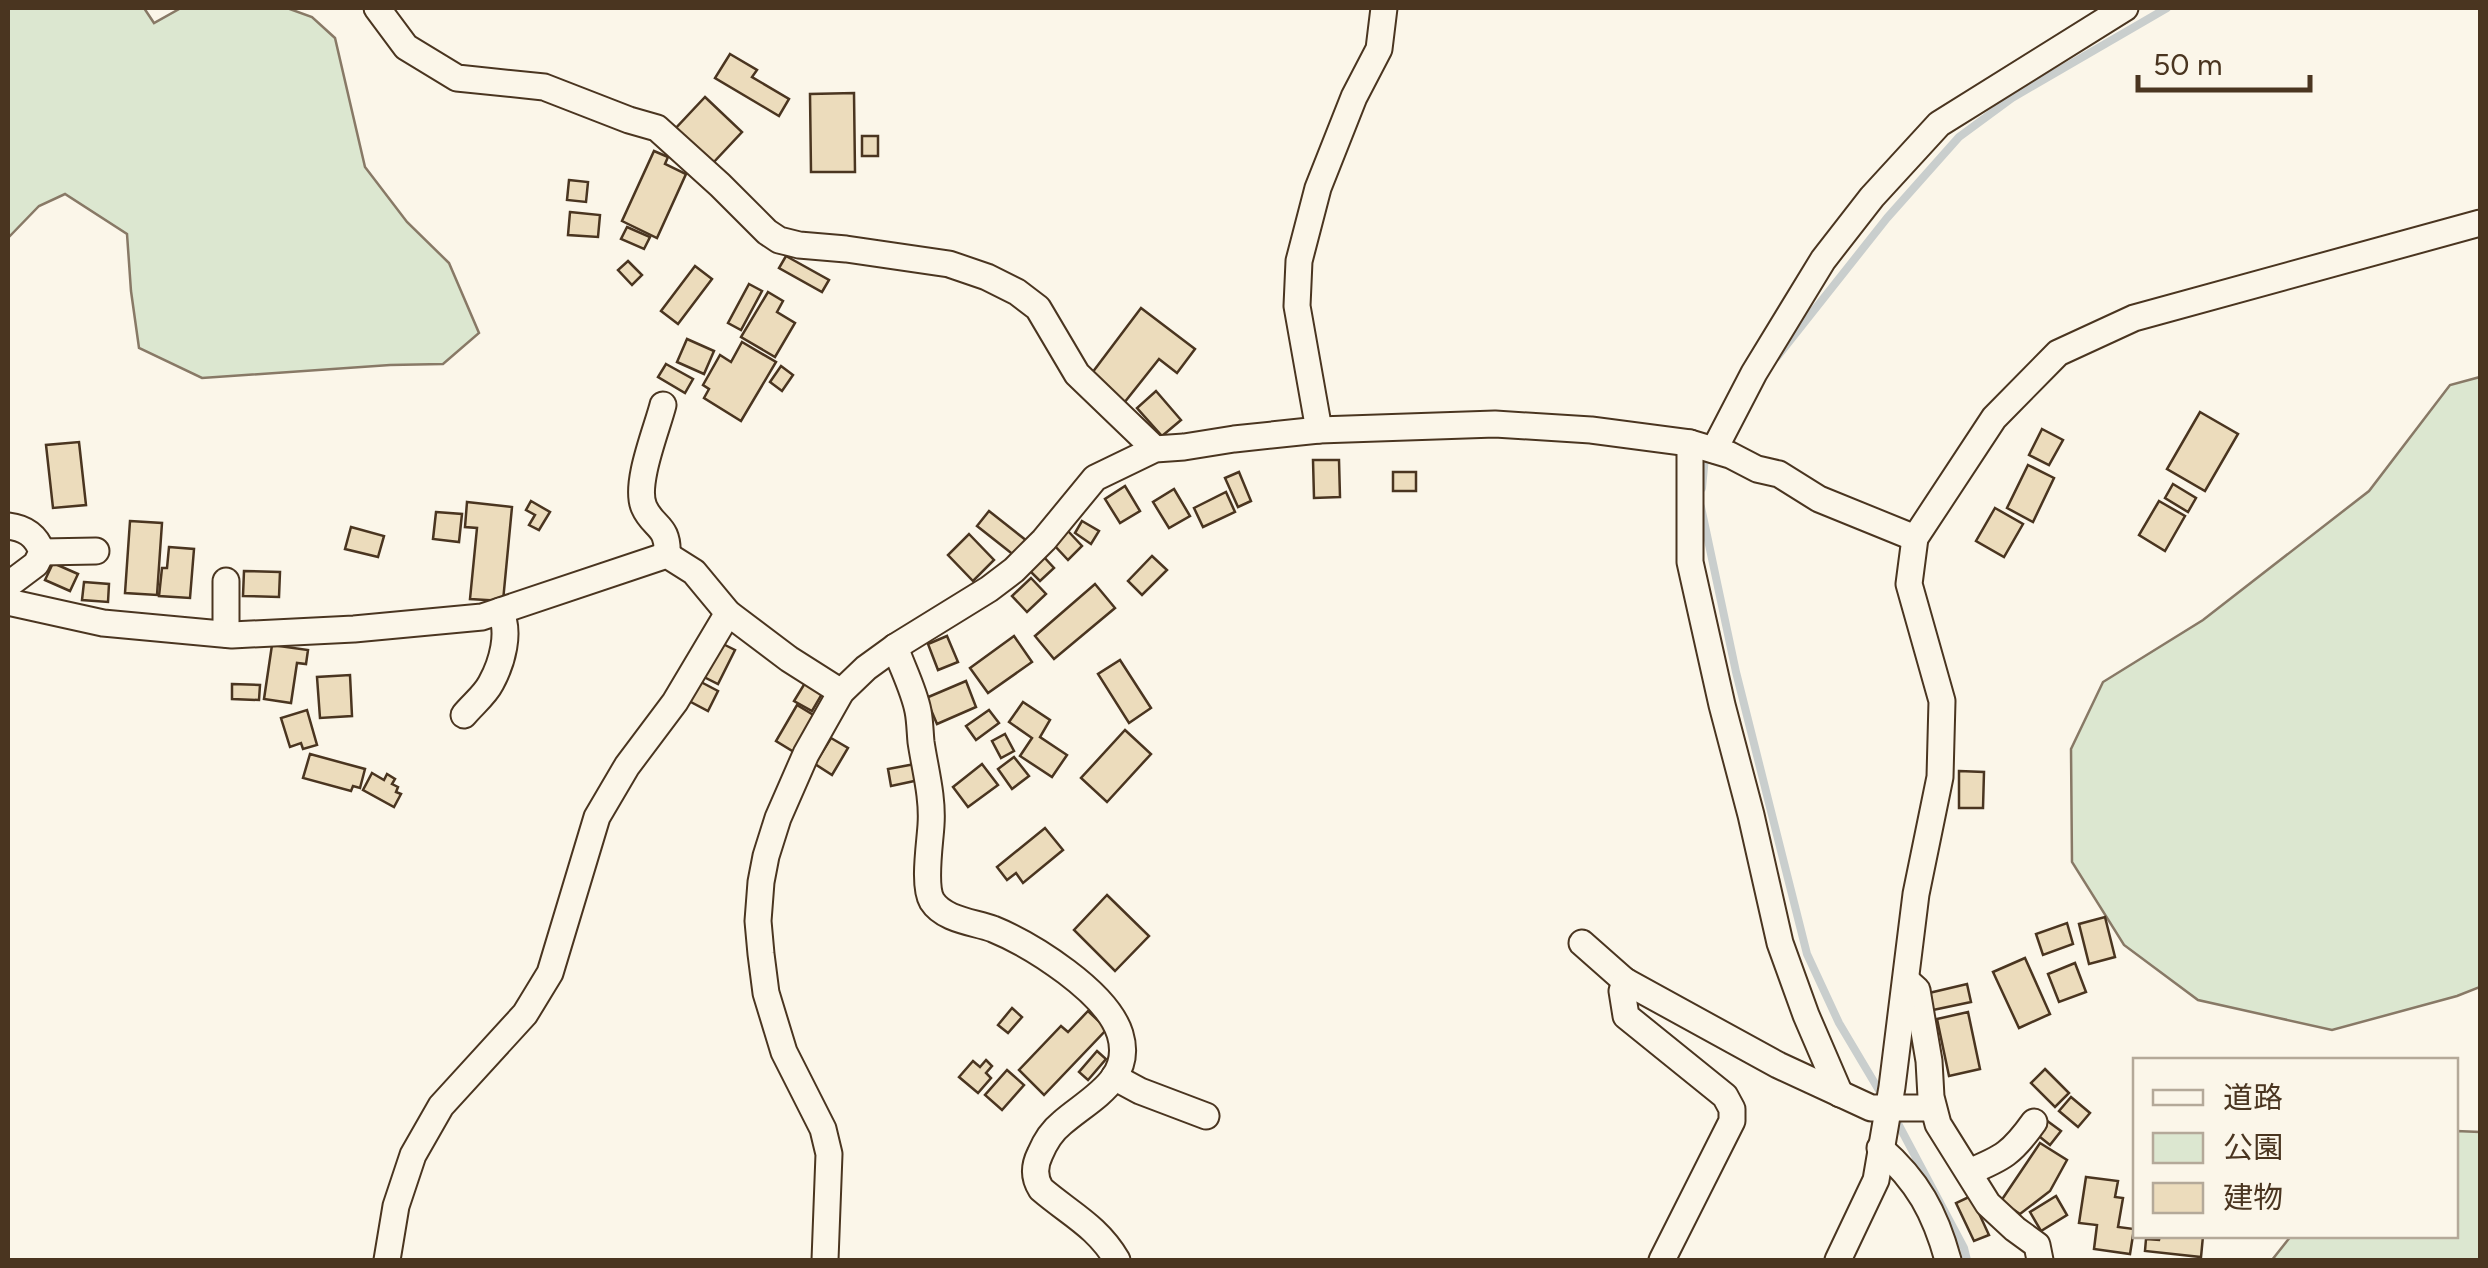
<svg xmlns="http://www.w3.org/2000/svg" width="2488" height="1268" viewBox="0 0 2488 1268" font-family="Figtree,'Noto Sans JP',sans-serif">
<style>
.green{fill:#dce7d0;stroke:#887966;stroke-width:2.5}
.lines{fill:none;stroke-linecap:round;stroke-linejoin:round}
.stream{stroke:#c9cecd;stroke-width:8}
.building{fill:#ecdcbc;stroke:#4a3520;stroke-width:2.5}
.minor-casing{stroke:#4a3520;stroke-width:29}
.minor{stroke:#fbf6e9;stroke-width:25}
</style>
<rect width="100%" height="100%" fill="#fbf6e9"/>
<g class="green">
<path d="M 8,8 L 144,8 L 154,23 L 181,8 L 287,8 L 312,17 L 335,38 L 365,167 L 407,222 L 449,263 L 479,333 L 443,364 L 390,365 L 202,378 L 139,348 L 131,291 L 127,234 L 65,194 L 39,206 L 8,238 Z"/>
<path d="M 2480,377 L 2480,987 L 2457,996 L 2332,1030 L 2198,1000 L 2124,945 L 2072,862 L 2071,749 L 2103,682 L 2203,620 L 2369,491 L 2450,385 Z"/>
<path d="M 2456,1131 L 2480,1132 L 2480,1260 L 2272,1260 L 2291,1236 L 2456,1236 Z"/>
</g>
<g class="lines">
<g class="stream">
<path d="M 1777,357 L 1887,218 L 1959,137 L 2012,98 L 2167,8"/>
<path d="M 1702,488 L 1705,457 L 1707,453"/>
<path d="M 1701,507 L 1736,672 L 1807,954 L 1839,1023 L 1883,1097"/>
<path d="M 1895,1118 L 1964,1248 L 1967,1260"/>
</g>
</g>
<g class="building">
<path d="M 730,54 L 757,70 L 752,77 L 789,99 L 779,116 L 715,78 Z"/>
<path d="M 854,93 L 855,172 L 811,172 L 810,94 Z"/>
<path d="M 705,97 L 742,132 L 712,164 L 675,129 Z"/>
<rect x="862" y="136" width="16" height="20"/>
<path d="M 654,151 L 668,157 L 665,164 L 686,174 L 657,238 L 622,221 Z"/>
<path d="M 569,180 L 588,182 L 586,202 L 567,200 Z"/>
<path d="M 570,212 L 600,215 L 598,237 L 568,235 Z"/>
<path d="M 627,227 L 650,237 L 644,249 L 621,239 Z"/>
<path d="M 786,256 L 829,280 L 822,292 L 779,268 Z"/>
<path d="M 628,261 L 642,275 L 632,285 L 618,270 Z"/>
<path d="M 695,266 L 712,279 L 678,324 L 661,311 Z"/>
<path d="M 749,284 L 762,291 L 741,330 L 728,323 Z"/>
<path d="M 768,292 L 783,301 L 777,312 L 795,323 L 775,357 L 741,337 Z"/>
<path d="M 1141,308 L 1195,349 L 1177,373 L 1159,359 L 1124,403 L 1089,377 Z"/>
<path d="M 687,339 L 714,351 L 704,374 L 677,362 Z"/>
<path d="M 742,342 L 776,362 L 741,421 L 704,398 L 709,389 L 703,385 L 720,355 L 731,362 Z"/>
<path d="M 666,364 L 693,379 L 685,393 L 658,377 Z"/>
<path d="M 781,366 L 793,375 L 782,391 L 770,382 Z"/>
<path d="M 1156,391 L 1181,420 L 1162,436 L 1137,408 Z"/>
<path d="M 2200,412 L 2238,434 L 2205,491 L 2167,469 Z"/>
<path d="M 2042,429 L 2063,440 L 2049,465 L 2029,455 Z"/>
<path d="M 79,442 L 86,505 L 53,508 L 46,445 Z"/>
<path d="M 1313,460 L 1339,460 L 1340,497 L 1314,498 Z"/>
<path d="M 2028,465 L 2054,478 L 2033,522 L 2007,508 Z"/>
<path d="M 1239,472 L 1251,501 L 1238,507 L 1225,478 Z"/>
<rect x="1393" y="472" width="23" height="19"/>
<path d="M 2173,484 L 2196,498 L 2188,512 L 2165,498 Z"/>
<path d="M 1125,486 L 1140,511 L 1120,523 L 1105,499 Z"/>
<path d="M 1174,489 L 1190,516 L 1169,528 L 1153,502 Z"/>
<path d="M 1226,492 L 1235,512 L 1203,527 L 1194,508 Z"/>
<path d="M 531,501 L 550,512 L 539,530 L 529,525 L 535,515 L 526,510 Z"/>
<path d="M 2159,501 L 2185,516 L 2165,551 L 2139,535 Z"/>
<path d="M 467,502 L 512,507 L 503,601 L 470,599 L 477,528 L 465,527 Z"/>
<path d="M 1995,508 L 2023,524 L 2004,557 L 1976,541 Z"/>
<path d="M 989,511 L 1027,541 L 1015,556 L 977,526 Z"/>
<path d="M 436,512 L 462,514 L 459,542 L 433,539 Z"/>
<path d="M 130,521 L 162,523 L 157,595 L 125,593 Z"/>
<path d="M 1082,521 L 1099,531 L 1091,544 L 1075,533 Z"/>
<path d="M 351,527 L 384,536 L 378,557 L 345,549 Z"/>
<path d="M 1068,531 L 1082,546 L 1068,560 L 1054,545 Z"/>
<path d="M 969,534 L 994,560 L 973,581 L 948,555 Z"/>
<path d="M 169,547 L 194,549 L 190,598 L 159,596 L 162,568 L 167,568 Z"/>
<path d="M 1043,556 L 1054,568 L 1040,581 L 1028,569 Z"/>
<path d="M 1152,556 L 1167,570 L 1142,595 L 1128,581 Z"/>
<path d="M 53,563 L 78,574 L 70,591 L 45,580 Z"/>
<path d="M 244,571 L 280,572 L 279,597 L 243,596 Z"/>
<path d="M 1031,578 L 1046,594 L 1027,612 L 1012,596 Z"/>
<path d="M 84,582 L 109,584 L 108,602 L 82,600 Z"/>
<path d="M 1095,584 L 1115,608 L 1054,659 L 1035,636 Z"/>
<path d="M 947,636 L 958,662 L 938,670 L 928,644 Z"/>
<path d="M 1014,636 L 1032,662 L 988,693 L 970,668 Z"/>
<path d="M 715,640 L 735,650 L 718,684 L 698,674 Z"/>
<path d="M 272,645 L 308,650 L 306,664 L 297,663 L 291,703 L 264,699 Z"/>
<path d="M 1120,660 L 1151,708 L 1129,723 L 1098,674 Z"/>
<path d="M 350,675 L 352,716 L 320,718 L 317,677 Z"/>
<path d="M 699,681 L 718,691 L 708,711 L 689,701 Z"/>
<path d="M 966,681 L 976,707 L 937,724 L 926,698 Z"/>
<path d="M 805,683 L 822,694 L 812,711 L 794,701 Z"/>
<path d="M 232,684 L 260,685 L 259,700 L 232,699 Z"/>
<path d="M 1023,702 L 1050,720 L 1040,737 L 1067,755 L 1052,777 L 1020,756 L 1032,738 L 1009,722 Z"/>
<path d="M 797,705 L 815,716 L 794,752 L 776,741 Z"/>
<path d="M 307,710 L 317,745 L 303,749 L 301,743 L 290,747 L 281,718 Z"/>
<path d="M 989,710 L 999,723 L 976,740 L 966,726 Z"/>
<path d="M 1125,730 L 1151,754 L 1107,802 L 1081,778 Z"/>
<path d="M 1005,734 L 1014,751 L 1001,758 L 992,741 Z"/>
<path d="M 831,738 L 848,748 L 832,775 L 815,764 Z"/>
<path d="M 310,754 L 365,769 L 360,788 L 353,786 L 351,791 L 303,778 Z"/>
<path d="M 1014,757 L 1029,776 L 1012,789 L 998,769 Z"/>
<path d="M 915,764 L 919,780 L 891,786 L 888,769 Z"/>
<path d="M 982,764 L 998,785 L 968,807 L 953,787 Z"/>
<path d="M 1959,771 L 1984,772 L 1983,808 L 1959,808 Z"/>
<path d="M 372,773 L 384,780 L 387,774 L 395,779 L 392,784 L 398,787 L 396,792 L 401,794 L 394,807 L 363,790 Z"/>
<path d="M 1045,828 L 1063,850 L 1023,883 L 1016,873 L 1007,880 L 997,867 Z"/>
<path d="M 1107,895 L 1149,936 L 1115,971 L 1074,930 Z"/>
<path d="M 2105,917 L 2115,957 L 2089,964 L 2079,924 Z"/>
<path d="M 2067,923 L 2073,944 L 2043,955 L 2036,934 Z"/>
<path d="M 2025,958 L 2050,1014 L 2019,1028 L 1993,972 Z"/>
<path d="M 2075,963 L 2086,992 L 2059,1002 L 2048,974 Z"/>
<path d="M 1967,984 L 1971,1002 L 1933,1010 L 1929,993 Z"/>
<path d="M 1012,1008 L 1022,1017 L 1008,1033 L 998,1025 Z"/>
<path d="M 1088,1011 L 1107,1029 L 1044,1095 L 1019,1070 L 1061,1026 L 1068,1032 Z"/>
<path d="M 1968,1012 L 1980,1069 L 1949,1076 L 1937,1019 Z"/>
<path d="M 1097,1051 L 1106,1059 L 1088,1080 L 1079,1072 Z"/>
<path d="M 986,1060 L 992,1066 L 986,1073 L 991,1078 L 978,1093 L 959,1077 L 973,1061 L 980,1067 Z"/>
<path d="M 2045,1069 L 2069,1093 L 2055,1107 L 2031,1083 Z"/>
<path d="M 1007,1070 L 1024,1085 L 1002,1110 L 985,1095 Z"/>
<path d="M 2071,1097 L 2090,1113 L 2078,1127 L 2059,1111 Z"/>
<path d="M 2046,1120 L 2061,1131 L 2050,1145 L 2035,1133 Z"/>
<path d="M 2040,1143 L 2067,1160 L 2050,1191 L 2020,1214 L 2001,1201 Z"/>
<path d="M 2086,1177 L 2118,1181 L 2115,1197 L 2123,1198 L 2118,1227 L 2134,1229 L 2130,1254 L 2094,1249 L 2097,1225 L 2079,1223 Z"/>
<path d="M 1971,1196 L 1989,1235 L 1974,1241 L 1956,1203 Z"/>
<path d="M 2056,1196 L 2067,1215 L 2041,1231 L 2030,1212 Z"/>
<path d="M 2160,1236 L 2203,1236 L 2201,1257 L 2145,1251 L 2146,1239 L 2159,1240 Z"/>
</g>
<g class="lines">
<defs>
<g id="minor">
<path d="M 377,8 L 406,47 L 457,78 L 544,87 L 629,120 L 657,128 L 720,185 L 767,232 L 779,240 L 799,245 L 846,249 L 949,264 L 987,277 L 1017,292 L 1038,308 L 1077,374 L 1155,449"/>
<path d="M 663,405 C 657,429 634,484 644,507 C 653,528 669,525 667,555"/>
<path d="M 1319,430 L 1297,306 L 1299,261 L 1318,188 L 1354,97 L 1379,49 L 1384,8"/>
<path d="M 1690,443 L 1690,562 L 1722,705 L 1751,815 L 1780,943 L 1806,1015 L 1840,1094"/>
<path d="M 1714,450 L 1754,373 L 1823,260 L 1872,197 L 1939,124 L 2125,8"/>
<path d="M 8,526 C 25,528 36,535 42,552 L 36,564 L 8,585"/>
<path d="M 42,552 L 96,551"/>
<path d="M 226,581 L 226,634"/>
<path d="M 8,602 L 103,623 L 232,635 L 354,629 L 482,617 L 667,555 L 694,572 L 728,613 L 789,659 L 841,692"/>
<path d="M 895,647 C 902,667 914,690 918,711 C 920,721 920,732 921,742 C 925,769 933,797 931,825 C 930,843 923,886 932,901 C 944,920 974,922 993,929 C 1032,945 1107,992 1120,1034 C 1134,1080 1089,1099 1062,1123 C 1052,1131 1045,1142 1040,1154 C 1034,1166 1034,1178 1041,1189 C 1070,1214 1097,1226 1117,1260"/>
<path d="M 464,715 C 472,705 485,695 491,683 C 502,663 511,632 500,611"/>
<path d="M 1582,943 L 1625,981 L 1778,1065 L 1871,1108 L 1933,1108"/>
<path d="M 1906,980 L 1917,990 L 1929,1061 L 1931,1097 L 1938,1124 L 1988,1204 L 2015,1229 L 2037,1245 L 2040,1260"/>
<path d="M 1625,981 L 1622,991 L 1626,1016 L 1725,1096 L 1732,1109 L 1732,1121 L 1662,1260"/>
<path d="M 1114,1077 L 1140,1091 L 1206,1116"/>
<path d="M 1880,1148 C 1918,1181 1935,1213 1948,1260"/>
<path d="M 1969,1172 C 2003,1158 2012,1153 2034,1122"/>
<path d="M 387,1260 L 396,1206 L 413,1155 L 441,1106 L 525,1014 L 550,973 L 597,817 L 627,766 L 675,702 L 728,613"/>
<path d="M 825,1260 L 829,1154 L 823,1129 L 784,1052 L 766,993 L 761,954 L 758,921 L 761,882 L 766,856 L 778,818 L 806,754 L 841,692 L 866,668 L 895,647 L 989,589 L 1014,570 L 1044,540 L 1095,478 L 1155,449 L 1184,447 L 1234,439 L 1319,430 L 1495,424 L 1591,430 L 1690,443 L 1730,455 L 1757,469 L 1779,474 L 1819,499 L 1915,538"/>
<path d="M 1838,1260 L 1876,1180 L 1892,1087 L 1916,894 L 1940,777 L 1942,701 L 1909,584 L 1915,538 L 1994,418 L 2058,353 L 2134,318 L 2480,223"/>
</g>
</defs>
<use href="#minor" class="minor-casing"/>
<use href="#minor" class="minor"/>
</g>
<rect width="2488" height="1268" fill="none" stroke="#4a3520" stroke-width="20"/>
<rect x="2133" y="1058" width="325" height="180" fill="#fbf6e9" stroke="#b4a999" stroke-width="2.5"/>
<rect x="2153" y="1090" width="50" height="15" fill="#fbf6e9" stroke="#b4a999" stroke-width="2.5"/>
<text x="2223" y="1108" font-size="30" fill="#4a3520">道路</text>
<rect x="2153" y="1133" width="50" height="30" fill="#dce7d0" stroke="#b4a999" stroke-width="2.5"/>
<text x="2223" y="1158" font-size="30" fill="#4a3520">公園</text>
<rect x="2153" y="1183" width="50" height="30" fill="#ecdcbc" stroke="#b4a999" stroke-width="2.5"/>
<text x="2223" y="1208" font-size="30" fill="#4a3520">建物</text>
<path d="M2138 75v15h172v-15" fill="none" stroke="#4a3520" stroke-width="5"/>
<text x="2153" y="75" font-size="30" fill="#4a3520" stroke="#fbf6e9" stroke-width="8" paint-order="stroke">50 m</text>
</svg>
